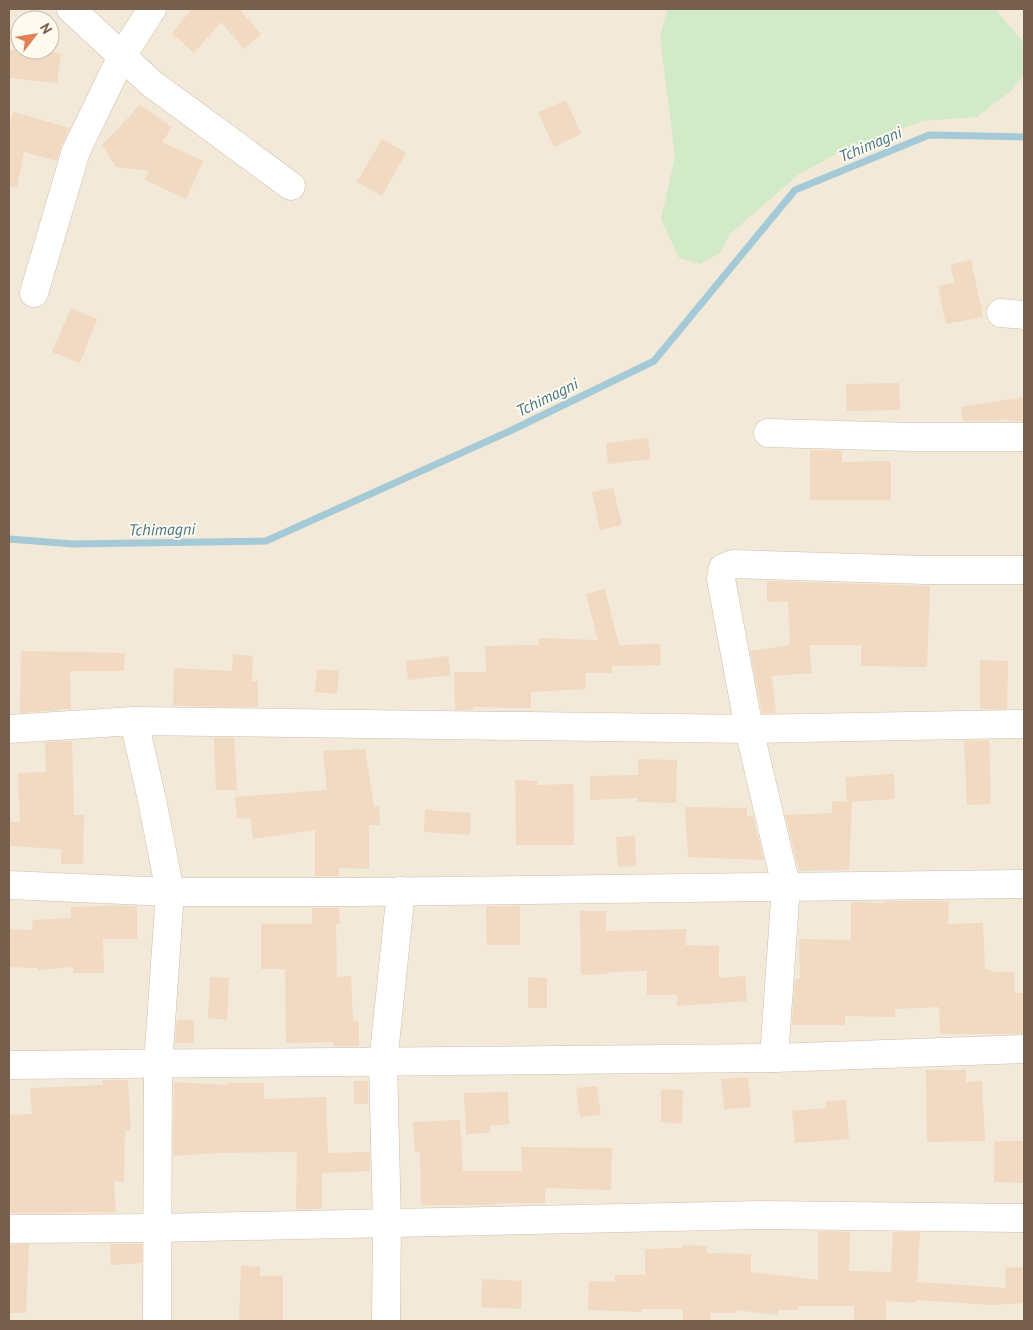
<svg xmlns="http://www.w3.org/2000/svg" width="1033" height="1330" viewBox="0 0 1033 1330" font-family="'PT Sans',sans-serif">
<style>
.residential{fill:#f3e9d8;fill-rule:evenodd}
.green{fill:#d2eac7}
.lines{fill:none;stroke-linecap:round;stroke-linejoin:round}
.stream{stroke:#a4cad7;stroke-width:7}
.building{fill:#f1d9c2}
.minor-casing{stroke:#cebfaf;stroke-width:29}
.minor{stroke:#fff;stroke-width:28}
.labels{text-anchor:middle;stroke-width:4;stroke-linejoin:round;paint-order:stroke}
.water-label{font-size:16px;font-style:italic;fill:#477889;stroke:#fefaf0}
</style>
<rect width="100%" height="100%" fill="#fcf6e9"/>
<path class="residential" d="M 9,9 L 1024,9 L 1024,1321 L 9,1321 ZM 20,20 L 50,20 L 50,50 L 20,50 Z"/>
<path class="green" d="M 667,9 L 995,9 L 1024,43 L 1024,75 L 1011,91 L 977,117 L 923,121 L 838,153 L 798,175 L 730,234 L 720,253 L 700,264 L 679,258 L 661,219 L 675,156 L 660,38 Z"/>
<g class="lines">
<path class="stream" d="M 9,539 L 73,544 L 266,541 L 510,431 L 654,361 L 795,190 L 929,135 L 1024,137"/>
</g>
<g class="building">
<path d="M 192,9 L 239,9 L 261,34 L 244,49 L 221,22 L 194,53 L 172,33 Z"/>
<path d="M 9,50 L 48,50 L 61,54 L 57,83 L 9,78 Z"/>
<path d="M 566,100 L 581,134 L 554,147 L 538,112 Z"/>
<path d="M 140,105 L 172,127 L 162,142 L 203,161 L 186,199 L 145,180 L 149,171 L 116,167 L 102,145 Z"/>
<path d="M 13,112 L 70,128 L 62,144 L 57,161 L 24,152 L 17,187 L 9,186 L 9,128 Z"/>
<path d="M 382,139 L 406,153 L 382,196 L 357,182 Z"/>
<path d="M 971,260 L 983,317 L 946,324 L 938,286 L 955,283 L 950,265 Z"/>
<path d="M 71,308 L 97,319 L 80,363 L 52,352 Z"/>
<path d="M 899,383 L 900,410 L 847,411 L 846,384 Z"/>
<path d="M 1024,397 L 1024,421 L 1008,421 L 1007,419 L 993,421 L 963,421 L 961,407 Z"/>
<path d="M 648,438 L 651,459 L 608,464 L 606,443 Z"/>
<path d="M 810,450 L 842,451 L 842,462 L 891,461 L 891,500 L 810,500 Z"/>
<path d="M 613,488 L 622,525 L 600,530 L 592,492 Z"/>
<path d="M 767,581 L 930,586 L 927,667 L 861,666 L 861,645 L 809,645 L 812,673 L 772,676 L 776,713 L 762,713 L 750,651 L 790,645 L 788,601 L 767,602 Z"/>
<path d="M 605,589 L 619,645 L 660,644 L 661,665 L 612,666 L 612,673 L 585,673 L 586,689 L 531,692 L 531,708 L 473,707 L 473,710 L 455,710 L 454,672 L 486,672 L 485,646 L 539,645 L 539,638 L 598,640 L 586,594 Z"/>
<path d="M 21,651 L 125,653 L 124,671 L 70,671 L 71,709 L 20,713 Z"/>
<path d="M 233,654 L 253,656 L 252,681 L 258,681 L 258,707 L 173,706 L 174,668 L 232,671 Z"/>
<path d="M 448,656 L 451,675 L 408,680 L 406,661 Z"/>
<path d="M 980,660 L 1008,661 L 1007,709 L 980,709 Z"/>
<path d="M 317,669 L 339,671 L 337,694 L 315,692 Z"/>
<path d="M 214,738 L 234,738 L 237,790 L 216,790 Z"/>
<path d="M 989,740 L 991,804 L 967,805 L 964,741 Z"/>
<path d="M 72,741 L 74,815 L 84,815 L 83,864 L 61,864 L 61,849 L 9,846 L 9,822 L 20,822 L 18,773 L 46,772 L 45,742 Z"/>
<path d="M 365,749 L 374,807 L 379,806 L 380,825 L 369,825 L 369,869 L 339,868 L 339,876 L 315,876 L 315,830 L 253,839 L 250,818 L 237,819 L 235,797 L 327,790 L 323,751 Z"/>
<path d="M 638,759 L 677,760 L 676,803 L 637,802 L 638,798 L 590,800 L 590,776 L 638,775 Z"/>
<path d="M 894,774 L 895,799 L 847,802 L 845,777 Z"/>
<path d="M 515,780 L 537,781 L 537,785 L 573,784 L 574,845 L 516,845 Z"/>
<path d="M 832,801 L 852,802 L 849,870 L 799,871 L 785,815 L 832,813 Z"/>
<path d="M 685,807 L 747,808 L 747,816 L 753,816 L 764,860 L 688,857 Z"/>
<path d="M 425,810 L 471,813 L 470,835 L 424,832 Z"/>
<path d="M 635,836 L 636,866 L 618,867 L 616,837 Z"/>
<path d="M 885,901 L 949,901 L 948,924 L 983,923 L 985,969 L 993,970 L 993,972 L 1014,972 L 1015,993 L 1024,993 L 1024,1034 L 940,1034 L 939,1007 L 895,1009 L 895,1017 L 845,1016 L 845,1025 L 792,1025 L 795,979 L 800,979 L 799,939 L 851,940 L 851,902 L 885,903 Z"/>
<path d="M 107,905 L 137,906 L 137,939 L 103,939 L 104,973 L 73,973 L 73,967 L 38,970 L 38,968 L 9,967 L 9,929 L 33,930 L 32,920 L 71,918 L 71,907 L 107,906 Z"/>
<path d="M 486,906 L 520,906 L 520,945 L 487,945 Z"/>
<path d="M 312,908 L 339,908 L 340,924 L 336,924 L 337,977 L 351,976 L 353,1021 L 359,1022 L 359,1046 L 333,1046 L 333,1042 L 286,1043 L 285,969 L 261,969 L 261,924 L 312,924 Z"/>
<path d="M 580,911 L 606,911 L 606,931 L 687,929 L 685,945 L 719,946 L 719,978 L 745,976 L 747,1001 L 677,1006 L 677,995 L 647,995 L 647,971 L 607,972 L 607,974 L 581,975 Z"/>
<path d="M 210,977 L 229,978 L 227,1020 L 208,1018 Z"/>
<path d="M 528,977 L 547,978 L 547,1008 L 528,1008 Z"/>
<path d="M 177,1020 L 194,1020 L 194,1043 L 175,1043 Z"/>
<path d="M 926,1070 L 966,1070 L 966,1082 L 982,1081 L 985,1141 L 927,1142 Z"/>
<path d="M 748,1077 L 751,1107 L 724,1109 L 721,1079 Z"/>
<path d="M 102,1080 L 128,1080 L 131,1131 L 125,1131 L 124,1182 L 114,1181 L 116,1212 L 9,1213 L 9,1115 L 32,1114 L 30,1088 L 103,1085 Z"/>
<rect x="354" y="1081" width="14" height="23"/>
<path d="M 174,1082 L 227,1085 L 227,1083 L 264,1083 L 264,1099 L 326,1097 L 328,1153 L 370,1152 L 370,1171 L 322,1173 L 322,1209 L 296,1209 L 297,1152 L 217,1153 L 173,1156 Z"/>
<path d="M 597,1086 L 601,1115 L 580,1117 L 576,1088 Z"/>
<path d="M 661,1089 L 683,1090 L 682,1124 L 661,1122 Z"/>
<path d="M 508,1092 L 509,1124 L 490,1126 L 490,1133 L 466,1134 L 464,1093 Z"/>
<path d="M 846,1100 L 849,1139 L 795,1143 L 792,1111 L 826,1108 L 826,1101 Z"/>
<path d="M 460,1120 L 463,1171 L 522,1171 L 521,1147 L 612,1148 L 611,1190 L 545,1188 L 545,1203 L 497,1203 L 497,1205 L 421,1205 L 420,1152 L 415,1152 L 413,1122 Z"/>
<path d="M 995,1141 L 1024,1141 L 1024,1183 L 994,1182 Z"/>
<path d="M 818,1231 L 850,1232 L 849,1271 L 891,1272 L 893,1232 L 920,1232 L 917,1282 L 1006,1288 L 1005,1268 L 1024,1267 L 1024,1303 L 992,1305 L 916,1300 L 916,1303 L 886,1301 L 886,1321 L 854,1320 L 854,1306 L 798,1306 L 798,1310 L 778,1310 L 777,1315 L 735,1310 L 735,1313 L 710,1313 L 711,1321 L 683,1321 L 683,1309 L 641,1309 L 641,1312 L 588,1310 L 589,1281 L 615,1282 L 615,1275 L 645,1275 L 645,1249 L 682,1248 L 682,1245 L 707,1246 L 707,1253 L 751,1254 L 751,1272 L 818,1280 Z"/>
<path d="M 29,1244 L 26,1313 L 9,1313 L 9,1245 Z"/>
<path d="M 110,1244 L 142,1244 L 142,1263 L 111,1265 Z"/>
<path d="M 241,1266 L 260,1267 L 260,1276 L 283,1276 L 283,1321 L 239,1321 Z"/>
<path d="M 482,1279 L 522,1281 L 521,1309 L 481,1307 Z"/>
</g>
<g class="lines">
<defs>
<g id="minor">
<path d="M 71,9 L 151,83 L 291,186"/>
<path d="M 34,293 L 76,151 L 122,56 L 152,9"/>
<path d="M 1001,313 L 1024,315"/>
<path d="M 768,433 L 912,437 L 1024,437"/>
<path d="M 134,721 L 152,800 L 170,892 L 158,1065 L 157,1321"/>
<path d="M 9,729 L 134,721 L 749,729 L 1024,724"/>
<path d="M 9,885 L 170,892 L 354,892 L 1024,884"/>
<path d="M 774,1058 L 786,886 L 749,729 L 721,579 L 723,568 L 733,564 L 925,570 L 1024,570"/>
<path d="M 9,1065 L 774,1058 L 1024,1049"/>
<path d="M 9,1229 L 157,1228 L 762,1215 L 1024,1218"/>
<path d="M 386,1321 L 387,1223 L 383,1063 L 401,891"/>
</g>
</defs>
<use href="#minor" class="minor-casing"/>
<use href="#minor" class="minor"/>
</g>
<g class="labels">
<g class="water-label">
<text transform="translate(870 144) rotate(-23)" y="6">Tchimagni</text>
<text transform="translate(547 397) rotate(-26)" y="6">Tchimagni</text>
<text transform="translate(162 529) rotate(-1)" y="6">Tchimagni</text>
</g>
</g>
<rect width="1033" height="1330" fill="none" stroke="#765f4d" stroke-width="20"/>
<g transform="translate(35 35) rotate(59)"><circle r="24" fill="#fefaf0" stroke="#c8bcaf"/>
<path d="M0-4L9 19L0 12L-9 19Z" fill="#e18053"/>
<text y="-8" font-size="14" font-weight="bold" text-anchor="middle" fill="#765f4d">N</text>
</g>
</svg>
